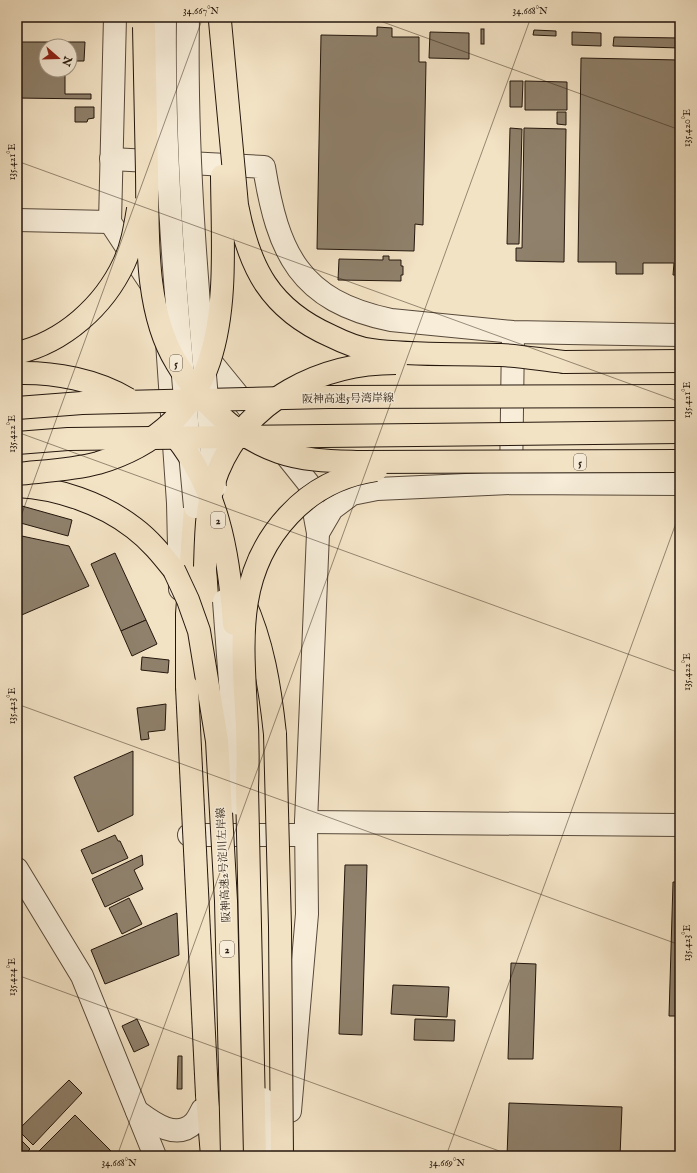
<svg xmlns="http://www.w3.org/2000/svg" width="697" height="1173" viewBox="0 0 697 1173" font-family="'IM FELL English','Noto Serif JP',serif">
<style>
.building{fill:#8f816c;stroke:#23160c}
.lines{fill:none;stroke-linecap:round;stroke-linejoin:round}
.minor-casing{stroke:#57493a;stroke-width:24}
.highway-casing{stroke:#23160c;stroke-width:24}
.minor{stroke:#f7edd9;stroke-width:22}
.highway{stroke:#f3e3c5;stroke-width:22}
.minor-bridge-casing{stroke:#57493a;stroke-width:24;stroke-linecap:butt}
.highway-bridge-casing{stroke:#23160c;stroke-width:24;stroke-linecap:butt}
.minor-bridge{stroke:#f7edd9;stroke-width:22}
.highway-bridge{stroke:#f3e3c5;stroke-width:22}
.ticks{fill:none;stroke:#23160c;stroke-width:1;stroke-opacity:0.45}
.labels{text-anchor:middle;stroke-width:3;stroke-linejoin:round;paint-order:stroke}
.shield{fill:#f7edd9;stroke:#63564a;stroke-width:1}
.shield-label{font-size:10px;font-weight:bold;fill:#23160c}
.street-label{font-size:11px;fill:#23160c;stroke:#f7edd9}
.neatline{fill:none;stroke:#23160c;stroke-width:1.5}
.ticks-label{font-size:10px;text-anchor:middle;fill:#23160c}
</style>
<rect width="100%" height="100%" fill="#f3e3c5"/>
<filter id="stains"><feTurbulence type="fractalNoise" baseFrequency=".005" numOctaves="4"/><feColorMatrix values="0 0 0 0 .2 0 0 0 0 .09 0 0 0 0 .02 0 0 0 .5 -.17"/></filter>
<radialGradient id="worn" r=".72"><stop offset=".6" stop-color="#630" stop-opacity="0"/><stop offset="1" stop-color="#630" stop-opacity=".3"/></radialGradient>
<g class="building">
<path d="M 377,27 L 392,28 L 392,37 L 419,37 L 419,62 L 426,62 L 423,225 L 415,224 L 414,251 L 317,249 L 321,35 L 377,36 Z"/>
<rect x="481" y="29" width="3" height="15"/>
<path d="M 534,30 L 556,31 L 556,36 L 533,35 Z"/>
<path d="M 430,32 L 469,33 L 469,59 L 429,58 Z"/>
<path d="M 572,32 L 601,33 L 601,46 L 572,45 Z"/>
<path d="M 614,37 L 680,38 L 680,48 L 613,46 Z"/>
<path d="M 17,42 L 85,42 L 84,61 L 70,61 L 70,46 L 46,46 L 46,70 L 65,70 L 65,94 L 91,94 L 91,99 L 17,98 Z"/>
<path d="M 581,58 L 680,60 L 680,275 L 673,275 L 674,263 L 643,263 L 643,274 L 616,274 L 616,262 L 578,262 Z"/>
<path d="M 510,81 L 523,81 L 522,107 L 510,107 Z"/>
<path d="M 525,81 L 567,82 L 567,110 L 525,110 Z"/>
<path d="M 75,107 L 94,107 L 94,118 L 88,119 L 87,122 L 75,122 Z"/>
<path d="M 557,112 L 566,112 L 566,125 L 557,124 Z"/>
<path d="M 510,128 L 522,129 L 519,244 L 507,244 Z"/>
<path d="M 524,128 L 566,129 L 564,262 L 516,261 L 516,248 L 522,248 Z"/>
<path d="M 383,256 L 389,256 L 389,260 L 401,260 L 401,266 L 403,266 L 403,275 L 401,275 L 401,281 L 338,280 L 339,259 L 383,260 Z"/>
<path d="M 22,506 L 72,520 L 68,536 L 17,522 Z"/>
<path d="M 17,535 L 69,546 L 89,586 L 17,617 Z"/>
<path d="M 115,553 L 146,620 L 121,631 L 91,564 Z"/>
<path d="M 146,620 L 157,644 L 132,656 L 121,631 Z"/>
<path d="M 142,657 L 169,660 L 168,673 L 141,670 Z"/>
<path d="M 166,704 L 165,730 L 148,732 L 149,739 L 141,740 L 137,708 Z"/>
<path d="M 133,751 L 133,815 L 98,832 L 74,777 Z"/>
<path d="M 115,835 L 118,841 L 120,841 L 128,858 L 92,874 L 81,850 Z"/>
<path d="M 142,855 L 143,865 L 134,870 L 143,889 L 105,907 L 92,879 Z"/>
<path d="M 345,865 L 367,865 L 362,1035 L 339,1034 Z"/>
<path d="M 673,882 L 680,882 L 680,1016 L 669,1016 Z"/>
<path d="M 129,898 L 142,924 L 122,934 L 109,908 Z"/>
<path d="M 177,913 L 179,955 L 105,984 L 91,950 Z"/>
<path d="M 511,963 L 536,964 L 533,1059 L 508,1059 Z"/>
<path d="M 393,985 L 449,987 L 447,1017 L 391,1014 Z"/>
<path d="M 137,1019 L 149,1045 L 134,1052 L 122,1026 Z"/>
<path d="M 415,1019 L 455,1020 L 454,1041 L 414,1040 Z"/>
<path d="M 178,1056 L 182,1056 L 182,1089 L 177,1089 Z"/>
<path d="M 69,1080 L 82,1093 L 33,1145 L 18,1130 Z"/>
<path d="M 509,1103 L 622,1107 L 620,1156 L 507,1156 Z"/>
<path d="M 75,1115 L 116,1156 L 35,1155 Z"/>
<path d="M 17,1136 L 30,1149 L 23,1156 L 17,1156 Z"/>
</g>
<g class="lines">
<defs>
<g id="minor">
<path d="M 115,17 L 110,222 L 155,290"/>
<path d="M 111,159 L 264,167 C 278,253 299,301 391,320 L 513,332 L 680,335"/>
<path d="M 17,220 L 110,222"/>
<path d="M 167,342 L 178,503 L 180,589"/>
<path d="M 198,346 L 251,411"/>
<path d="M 277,444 L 309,484 L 318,533"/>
<path d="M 511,481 L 513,337"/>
<path d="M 306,822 L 680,825"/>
<path d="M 189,835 L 306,835"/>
<path d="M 17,869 L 82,976 L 155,1156"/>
<path d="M 137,1111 C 152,1122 176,1141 194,1123 C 197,1120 200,1114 202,1110"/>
<path d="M 290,1111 L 307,914 L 306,822 L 318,533 L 332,509 L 352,494 L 377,489 L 511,483 L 680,484"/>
</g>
<g id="highway">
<path d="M 564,362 L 680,361"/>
<path d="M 17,486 C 57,488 102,503 134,528 C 150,540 162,555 174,570"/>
<path d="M 205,567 L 211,656"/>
<path d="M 243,599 C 263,642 270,687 275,734"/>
<path d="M 187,687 L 187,614 L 195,507"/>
<path d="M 207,1095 L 212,1156"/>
</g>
</defs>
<use href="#minor" class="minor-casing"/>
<use href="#highway" class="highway-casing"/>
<use href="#minor" class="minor"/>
<use href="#highway" class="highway"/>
<defs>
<g id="minor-bridge">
<path d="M 165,17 C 163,181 180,344 195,507"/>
<path d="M 188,17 C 185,174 201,331 215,487"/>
<path d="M 224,601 L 239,804"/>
<path d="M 263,1099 L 267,1156"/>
</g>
<g id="highway-bridge">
<path d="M 220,21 L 237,205 C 249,268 270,309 331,336 C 343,342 357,348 371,350 C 414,356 458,353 501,355 C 522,356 543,360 564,362"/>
<path d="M 144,27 C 145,76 146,124 147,173 C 148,232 144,310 176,362 C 185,378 197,392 209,405 C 228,425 252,443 279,452 C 305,461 333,461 360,462 L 680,461"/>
<path d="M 17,353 C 64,342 104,306 124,263 C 132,246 135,227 138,209"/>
<path d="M 17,373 C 55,372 96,380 128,399"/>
<path d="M 17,408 L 82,403 L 328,397 L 680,396"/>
<path d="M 169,429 C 218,485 229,552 234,624"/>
<path d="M 17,443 L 68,439 L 680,432"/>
<path d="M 17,474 C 44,471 72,470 98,463 C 239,421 223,293 222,176"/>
<path d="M 205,567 C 206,536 206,501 218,471 C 248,399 321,363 396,363"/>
<path d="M 174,570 L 188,600 L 199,631 L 217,741 L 226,901 L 232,1156"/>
<path d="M 187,687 L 207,1095"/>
<path d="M 275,734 L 280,927 L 282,1156"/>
<path d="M 255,1156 L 247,788 C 248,762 248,736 246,709 C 242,637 236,571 289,515 C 313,489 342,475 376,470"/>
</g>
</defs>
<use href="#minor-bridge" class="minor-bridge-casing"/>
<use href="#highway-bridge" class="highway-bridge-casing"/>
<use href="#minor-bridge" class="minor-bridge"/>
<use href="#highway-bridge" class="highway-bridge"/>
</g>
<path class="ticks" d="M 369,17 L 680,130M 17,161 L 680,402M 17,432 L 680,673M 17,527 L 203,17M 17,704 L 680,945M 17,975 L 513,1156M 117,1156 L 531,17M 446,1156 L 680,512"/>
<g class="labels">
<g class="shield">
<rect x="170" y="355" width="12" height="16" rx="3"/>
<rect x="574" y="454" width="12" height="16" rx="3"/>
<rect x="211" y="512" width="14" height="16" rx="3"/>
<rect x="220" y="941" width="14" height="16" rx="3"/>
</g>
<g class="shield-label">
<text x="176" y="367">5</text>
<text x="580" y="466">5</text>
<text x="218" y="524">2</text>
<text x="227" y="953">2</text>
</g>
<g class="street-label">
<text transform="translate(348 398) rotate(-1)" y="4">阪神高速5号湾岸線</text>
<text transform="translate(223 865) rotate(-93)" y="4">阪神高速2号淀川左岸線</text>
</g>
</g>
<rect width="697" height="1173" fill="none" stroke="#f3e3c5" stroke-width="44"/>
<g transform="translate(58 58) rotate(110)"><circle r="19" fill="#f7edd9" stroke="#a29787"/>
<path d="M0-3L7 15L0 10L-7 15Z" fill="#8f2418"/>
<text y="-6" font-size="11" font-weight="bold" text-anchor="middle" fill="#23160c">N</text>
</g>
<rect x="22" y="22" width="653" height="1129" class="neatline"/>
<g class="ticks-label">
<text x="201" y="14">34.667°N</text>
<text x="530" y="14">34.668°N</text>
<text transform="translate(686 128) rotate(-90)" y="4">135.420°E</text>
<text transform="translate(11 162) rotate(-90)" y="4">135.421°E</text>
<text transform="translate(686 400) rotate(-90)" y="4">135.421°E</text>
<text transform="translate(11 434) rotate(-90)" y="4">135.422°E</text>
<text transform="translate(686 672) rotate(-90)" y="4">135.422°E</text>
<text transform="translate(11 706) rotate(-90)" y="4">135.423°E</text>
<text transform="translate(686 943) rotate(-90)" y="4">135.423°E</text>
<text transform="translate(11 977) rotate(-90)" y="4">135.424°E</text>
<text x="119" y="1166">34.668°N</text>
<text x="447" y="1166">34.669°N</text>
</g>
<rect width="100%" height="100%" filter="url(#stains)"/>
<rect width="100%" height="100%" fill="url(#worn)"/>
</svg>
